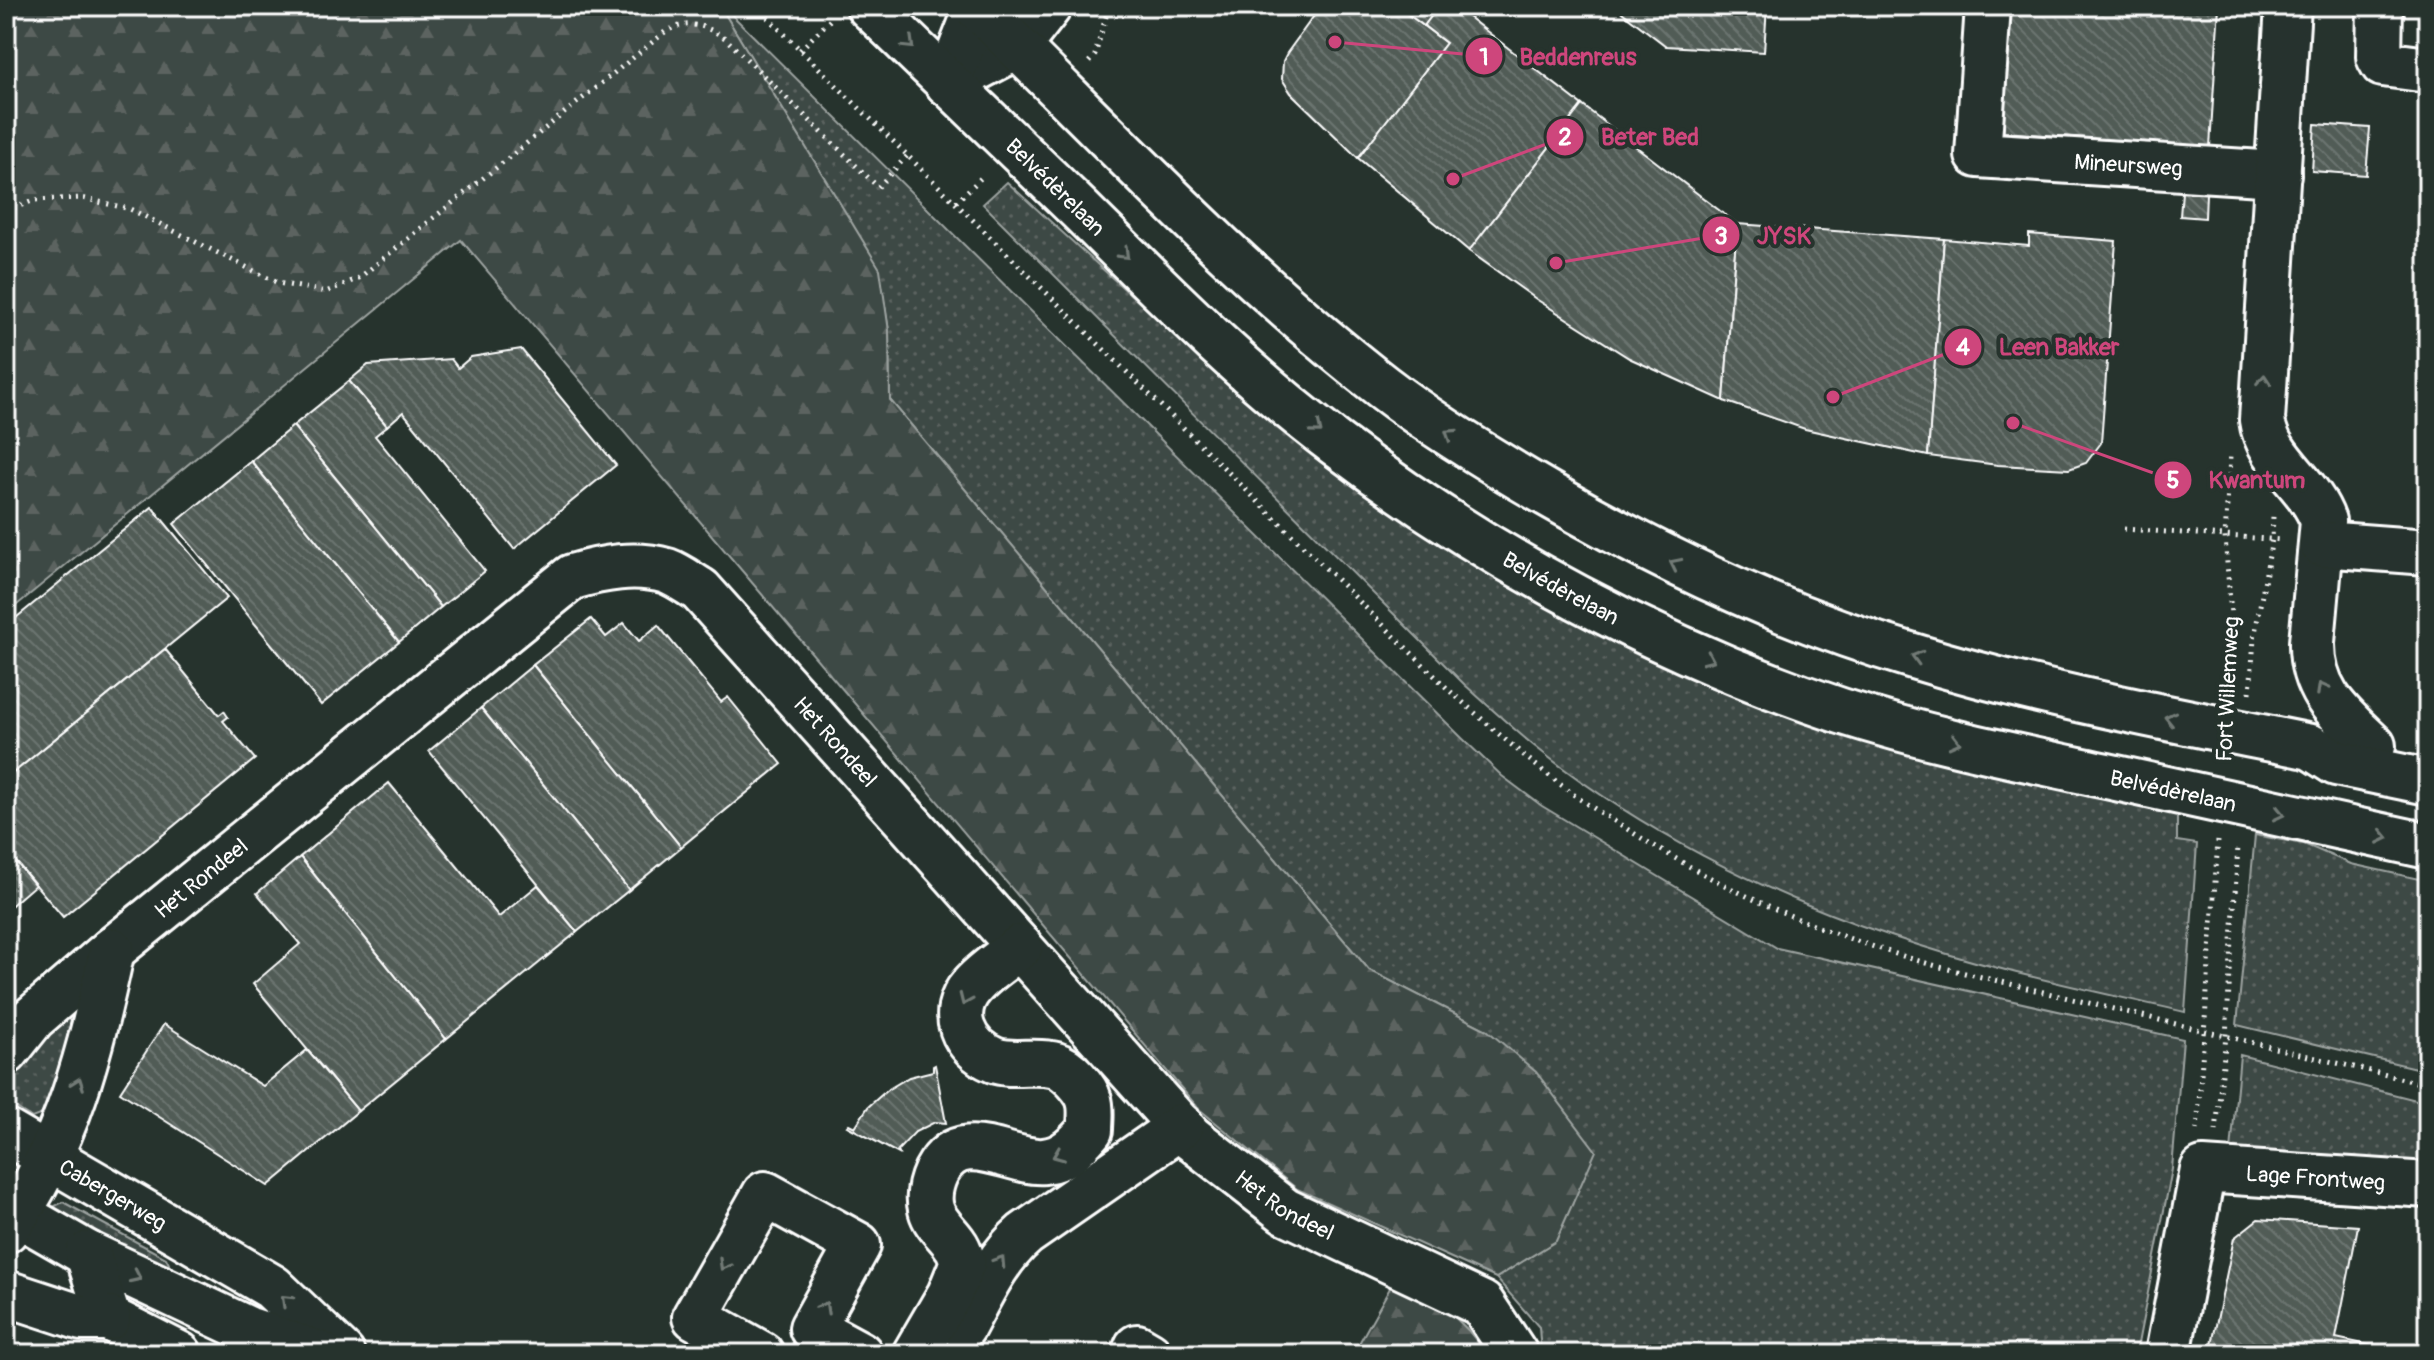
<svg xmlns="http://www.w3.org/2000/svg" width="2434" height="1360" viewBox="0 0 2434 1360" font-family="Pangolin,sans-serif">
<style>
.grass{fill:url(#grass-dots);stroke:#9ea4a2;stroke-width:2}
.forest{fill:url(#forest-firs);stroke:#9ea4a2;stroke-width:2}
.building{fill:url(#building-back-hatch);stroke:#fff;stroke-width:2}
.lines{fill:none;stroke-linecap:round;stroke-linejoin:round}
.minor-casing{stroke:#fff;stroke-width:50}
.major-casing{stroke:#fff;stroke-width:50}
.path{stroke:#fff;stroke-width:5;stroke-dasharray:2 6;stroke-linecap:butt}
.minor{stroke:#26332d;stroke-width:44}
.major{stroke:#26332d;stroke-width:44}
.oneway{stroke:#727a76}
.labels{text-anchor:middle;stroke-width:8;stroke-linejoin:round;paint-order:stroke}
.street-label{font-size:22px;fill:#fff;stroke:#26332d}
.leader{fill:none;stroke:#ce467c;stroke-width:3}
.callout-dot{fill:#ce467c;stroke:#26332d;stroke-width:3}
.mark-label{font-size:24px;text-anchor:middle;font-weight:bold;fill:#fff}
.callout-label{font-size:24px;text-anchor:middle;font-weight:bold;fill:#ce467c;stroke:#26332d;stroke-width:8;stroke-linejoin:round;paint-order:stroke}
</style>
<defs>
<pattern id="grass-dots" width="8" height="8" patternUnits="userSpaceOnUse" patternTransform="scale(2)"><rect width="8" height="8" fill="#3e4944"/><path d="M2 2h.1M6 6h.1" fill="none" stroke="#5b6460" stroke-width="1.8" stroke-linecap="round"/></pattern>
<pattern id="forest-firs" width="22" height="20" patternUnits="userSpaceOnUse" patternTransform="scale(2)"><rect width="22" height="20" fill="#3e4944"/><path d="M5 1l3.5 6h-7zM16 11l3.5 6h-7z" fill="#5b6460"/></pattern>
<pattern id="building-back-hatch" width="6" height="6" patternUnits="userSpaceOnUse" patternTransform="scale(2)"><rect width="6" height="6" fill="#515c57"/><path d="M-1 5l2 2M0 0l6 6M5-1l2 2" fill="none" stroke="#6b7470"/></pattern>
</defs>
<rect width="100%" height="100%" fill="#26332d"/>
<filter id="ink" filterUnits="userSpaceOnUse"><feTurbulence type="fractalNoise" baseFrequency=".0125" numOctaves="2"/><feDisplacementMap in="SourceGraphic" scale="16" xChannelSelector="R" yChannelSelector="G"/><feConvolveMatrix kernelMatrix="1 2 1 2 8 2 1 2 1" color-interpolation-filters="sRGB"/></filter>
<g filter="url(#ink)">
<g class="grass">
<path d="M 720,6 L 723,6 L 1462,738 L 1502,776 L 1542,806 L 1777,948 L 2183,1039 L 2172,1169 L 2136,1354 L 1541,1354 L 1539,1327 L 1496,1278 L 1556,1240 L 1487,1030 L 1369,970 L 890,400 L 889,331 L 879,269 Z"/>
<path d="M 1007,182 L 1198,356 L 1311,454 L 1409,521 L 1508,582 L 1603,635 L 1705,681 L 1859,736 L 2177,815 L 2177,841 L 2197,844 L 2185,1012 C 2086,989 1986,969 1891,936 C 1763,893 1638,829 1533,745 C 1510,726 1487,705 1465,685 L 983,204 Z"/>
<path d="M 2255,835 L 2304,844 L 2351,864 L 2428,881 L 2428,1071 L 2237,1025 Z"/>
<path d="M 63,1014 L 77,1026 L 45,1113 L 32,1118 L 6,1101 L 6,1068 Z"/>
<path d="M 2240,1055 L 2428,1103 L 2428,1167 L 2231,1151 Z"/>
<path d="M 63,1202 L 166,1258 L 169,1264 L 166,1271 L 53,1212 L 53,1207 Z"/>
</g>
<g class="forest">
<path d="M 6,6 L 720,6 L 880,269 L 889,331 L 890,400 L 1369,970 L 1487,1030 L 1536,1072 L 1596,1151 L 1556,1241 L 1496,1278 L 1297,1189 L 1199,1109 L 461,240 L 6,614 Z"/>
<path d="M 1395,1279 C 1434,1300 1462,1316 1486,1354 L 1353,1354 Z"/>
</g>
<g class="building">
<path d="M 1321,6 L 1397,6 L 1446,43 L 1358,158 L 1291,93 L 1282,79 L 1283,61 L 1287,53 Z"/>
<path d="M 1397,6 L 1439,6 L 1424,26 Z"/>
<path d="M 1439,6 L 1454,6 L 1582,105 L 1469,251 L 1358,158 L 1446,43 L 1424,26 Z"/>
<path d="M 1614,6 L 1767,6 L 1764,52 L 1666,46 Z"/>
<path d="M 2012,6 L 2219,6 L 2210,147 L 2003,132 Z"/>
<path d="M 1582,105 L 1737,224 L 1724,401 L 1629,358 L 1536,299 L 1469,251 Z"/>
<path d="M 2315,124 L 2370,128 L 2366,175 L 2312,171 Z"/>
<path d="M 2182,192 L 2206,193 L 2205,218 L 2180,216 Z"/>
<path d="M 1737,224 L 1944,239 L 1928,456 L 1805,429 L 1724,401 Z"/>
<path d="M 2029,234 L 2116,241 L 2101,443 L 2086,463 L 2069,469 L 1998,465 L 1928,456 L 1944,239 L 2029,246 Z"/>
<path d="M 521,349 L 616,465 L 514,549 L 403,412 L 387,426 L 349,381 L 368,365 L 451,359 L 458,368 L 471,357 Z"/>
<path d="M 349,381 L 387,426 L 375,436 L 485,571 L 441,607 L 293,426 Z"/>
<path d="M 293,426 L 441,607 L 399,642 L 251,461 Z"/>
<path d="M 251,461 L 399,642 L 321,705 L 174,524 Z"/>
<path d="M 152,507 L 227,598 L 6,779 L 6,626 Z"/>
<path d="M 591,619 L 606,637 L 624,623 L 639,641 L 658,625 L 721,702 L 728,697 L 782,764 L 681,847 L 533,665 Z"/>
<path d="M 165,649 L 219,715 L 224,711 L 228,717 L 223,721 L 255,759 L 63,917 L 6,850 L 6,779 Z"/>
<path d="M 533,665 L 681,847 L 629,890 L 481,708 Z"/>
<path d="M 481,708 L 629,890 L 577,932 L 429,751 Z"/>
<path d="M 389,783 L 499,917 L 538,885 L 577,932 L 446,1039 L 300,857 Z"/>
<path d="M 6,850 L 35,885 L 6,910 Z"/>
<path d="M 300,857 L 446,1039 L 358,1111 L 253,984 L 300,944 L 257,893 Z"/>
<path d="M 164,1024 L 263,1086 L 307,1050 L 358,1111 L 268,1186 L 120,1092 Z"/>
<path d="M 935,1065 L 946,1123 L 935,1122 L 915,1132 L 898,1150 L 899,1154 L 847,1126 L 849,1124 L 855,1127 L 868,1107 L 887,1090 L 909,1077 L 933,1071 L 933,1066 Z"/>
<path d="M 2258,1219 L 2358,1226 L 2336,1338 L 2409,1354 L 2210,1354 L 2234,1238 Z"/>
</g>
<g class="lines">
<defs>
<g id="minor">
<path id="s1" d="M 1988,6 L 1978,155 L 2278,174"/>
<path d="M 2288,6 L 2262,420 C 2267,460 2310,483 2323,521 L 2312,642 C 2311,692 2340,714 2373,746"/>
<path d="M 2380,6 L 2379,57 L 2383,64 L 2428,70"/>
<path d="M 948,83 L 1017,47 L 1049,6"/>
<path d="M 948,83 L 978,6"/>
<path d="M 2322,544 L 2428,552"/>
<path id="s2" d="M 6,1052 L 33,1018 L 112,950 L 572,577 C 603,568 635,562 667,571 C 678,575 690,584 700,590 L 1190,1137 L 1285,1211 L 1482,1304 L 1515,1354"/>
<path id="s3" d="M 6,1132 L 272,1287 L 342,1354"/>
<path d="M 6,1207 L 88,1254 L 247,1329 L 321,1354"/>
<path d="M 6,1230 C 68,1144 90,1051 112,950"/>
<path d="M 88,1254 L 108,1318 L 179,1354"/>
<path d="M 6,1293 L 82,1318 L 108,1318"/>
<path d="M 963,1327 C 981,1294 996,1259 1025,1234 L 1181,1126"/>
<path d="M 761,1354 L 695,1317 L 765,1194 L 858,1245 L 812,1328 L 860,1354"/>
<path d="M 915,1354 L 950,1294 L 963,1262 C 961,1256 959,1249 955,1244 C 947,1232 935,1224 931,1209 C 928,1197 931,1183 936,1172 C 961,1124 1009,1164 1044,1161 C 1065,1159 1077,1145 1090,1130 C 1090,1121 1092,1109 1089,1100 C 1086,1088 1067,1068 1056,1065 C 1036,1059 1013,1067 994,1060 C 963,1047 948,1013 972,986 C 985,971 1004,959 1020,947"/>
<path d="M 1134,1354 L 1137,1347 L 1149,1354"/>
<path id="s4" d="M 2168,1354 L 2203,1170 L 2428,1185"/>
</g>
<g id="major">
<path id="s5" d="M 869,6 C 939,74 1009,141 1079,209 C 1161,290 1242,373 1335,443 C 1485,557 1663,652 1841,711 C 1928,739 2018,757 2107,776 C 2214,799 2321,823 2428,846"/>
<path d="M 976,6 C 1109,136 1236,273 1383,387 C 1435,427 1491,461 1548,494 C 1664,561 1784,618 1913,656 C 2043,696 2179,720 2311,747 L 2336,763 L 2428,782"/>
</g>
</defs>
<use href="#minor" class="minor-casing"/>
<use href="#major" class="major-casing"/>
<g class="path">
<path d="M 756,6 L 1451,692 C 1489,725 1527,760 1568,790 C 1585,804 1605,815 1624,827 C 1726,893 1822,934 1940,967 L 2428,1085"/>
<path d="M 800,50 L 832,18"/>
<path d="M 1089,62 L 1095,55 L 1109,6"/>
<path d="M 956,202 L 984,175"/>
<path d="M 6,211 L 35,200 L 82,198 L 130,209 L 278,283 L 326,292 L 359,278 L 665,32 C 688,19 705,25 725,38 L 878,187 L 908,155"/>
<path d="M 2124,529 L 2283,540"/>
<path d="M 2228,691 L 2232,628 L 2225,537 L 2230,457"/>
<path d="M 2250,693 L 2254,639 L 2272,539 L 2273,516"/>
<path d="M 2197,1130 L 2218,841"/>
<path d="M 2216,1131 L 2226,1036 L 2238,846"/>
</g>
<use href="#minor" class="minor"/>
<use href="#major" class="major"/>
</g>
<defs><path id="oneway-chevron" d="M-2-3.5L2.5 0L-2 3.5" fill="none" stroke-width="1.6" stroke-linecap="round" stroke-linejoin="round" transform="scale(2)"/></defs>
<g class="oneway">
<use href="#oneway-chevron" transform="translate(909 44) rotate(44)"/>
<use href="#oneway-chevron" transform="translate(1124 254) rotate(45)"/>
<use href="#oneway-chevron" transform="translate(2264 380) rotate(-86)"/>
<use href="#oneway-chevron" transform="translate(1317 429) rotate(39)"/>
<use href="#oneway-chevron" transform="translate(1450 434) rotate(-147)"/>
<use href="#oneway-chevron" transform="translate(1675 564) rotate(-154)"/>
<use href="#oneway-chevron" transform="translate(1917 657) rotate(-164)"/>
<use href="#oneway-chevron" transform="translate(1709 659) rotate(24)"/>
<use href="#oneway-chevron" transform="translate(2322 688) rotate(-119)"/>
<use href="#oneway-chevron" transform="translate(2170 718) rotate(-167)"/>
<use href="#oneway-chevron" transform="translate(1955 742) rotate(14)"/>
<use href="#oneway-chevron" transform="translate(2279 814) rotate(13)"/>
<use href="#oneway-chevron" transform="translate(2383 837) rotate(12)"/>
<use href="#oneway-chevron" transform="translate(965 1000) rotate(114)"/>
<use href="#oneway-chevron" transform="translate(78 1083) rotate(-70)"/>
<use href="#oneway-chevron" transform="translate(1058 1155) rotate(158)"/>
<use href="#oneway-chevron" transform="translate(1000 1261) rotate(-57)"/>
<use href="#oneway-chevron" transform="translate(724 1265) rotate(120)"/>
<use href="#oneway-chevron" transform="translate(136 1277) rotate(25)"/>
<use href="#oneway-chevron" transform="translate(286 1300) rotate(-136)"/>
<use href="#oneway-chevron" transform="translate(824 1307) rotate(-61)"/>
</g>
</g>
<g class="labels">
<g class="street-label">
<text dy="8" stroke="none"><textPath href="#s1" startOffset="300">Mineursweg</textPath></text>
<text dy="8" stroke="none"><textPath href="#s5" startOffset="260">Belvédèrelaan</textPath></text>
<text dy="8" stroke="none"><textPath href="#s5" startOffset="908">Belvédèrelaan</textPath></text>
<text transform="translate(2227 689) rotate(-87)" y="8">Fort Willemweg</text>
<text dy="8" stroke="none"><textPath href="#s2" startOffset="1078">Het Rondeel</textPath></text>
<text dy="8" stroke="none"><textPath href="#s5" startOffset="1556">Belvédèrelaan</textPath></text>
<text dy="8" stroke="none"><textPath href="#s2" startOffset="262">Het Rondeel</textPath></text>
<text dy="8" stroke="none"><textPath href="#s4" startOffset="300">Lage Frontweg</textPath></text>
<text dy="8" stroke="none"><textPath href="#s3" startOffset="124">Cabergerweg</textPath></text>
<text dy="8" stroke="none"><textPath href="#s2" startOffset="1726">Het Rondeel</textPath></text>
</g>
</g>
<path class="leader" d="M1335 42L1484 56M1453 179L1565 137M1556 263L1721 235M1833 397L1963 347M2013 423L2173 480"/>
<g class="callout-dot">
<circle cx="1335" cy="42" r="8"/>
<circle cx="1453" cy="179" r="8"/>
<circle cx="1556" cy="263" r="8"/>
<circle cx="1833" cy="397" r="8"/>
<circle cx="2013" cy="423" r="8"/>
<circle cx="1484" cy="56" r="20"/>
<circle cx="1565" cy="137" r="20"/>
<circle cx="1721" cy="235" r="20"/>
<circle cx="1963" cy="347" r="20"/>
<circle cx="2173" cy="480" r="20"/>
</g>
<g class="mark-label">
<text x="1484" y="65">1</text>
<text x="1565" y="145">2</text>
<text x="1721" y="244">3</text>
<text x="1963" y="355">4</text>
<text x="2173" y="488">5</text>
</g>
<g class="callout-label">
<text x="1578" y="65">Beddenreus</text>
<text x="1650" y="145">Beter Bed</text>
<text x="1784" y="244">JYSK</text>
<text x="2059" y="355">Leen Bakker</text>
<text x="2257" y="488">Kwantum</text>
</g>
<rect width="2434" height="1360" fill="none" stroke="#26332d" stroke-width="32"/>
<rect x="16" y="16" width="2402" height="1328" fill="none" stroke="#fff" stroke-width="3" filter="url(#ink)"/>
</svg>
